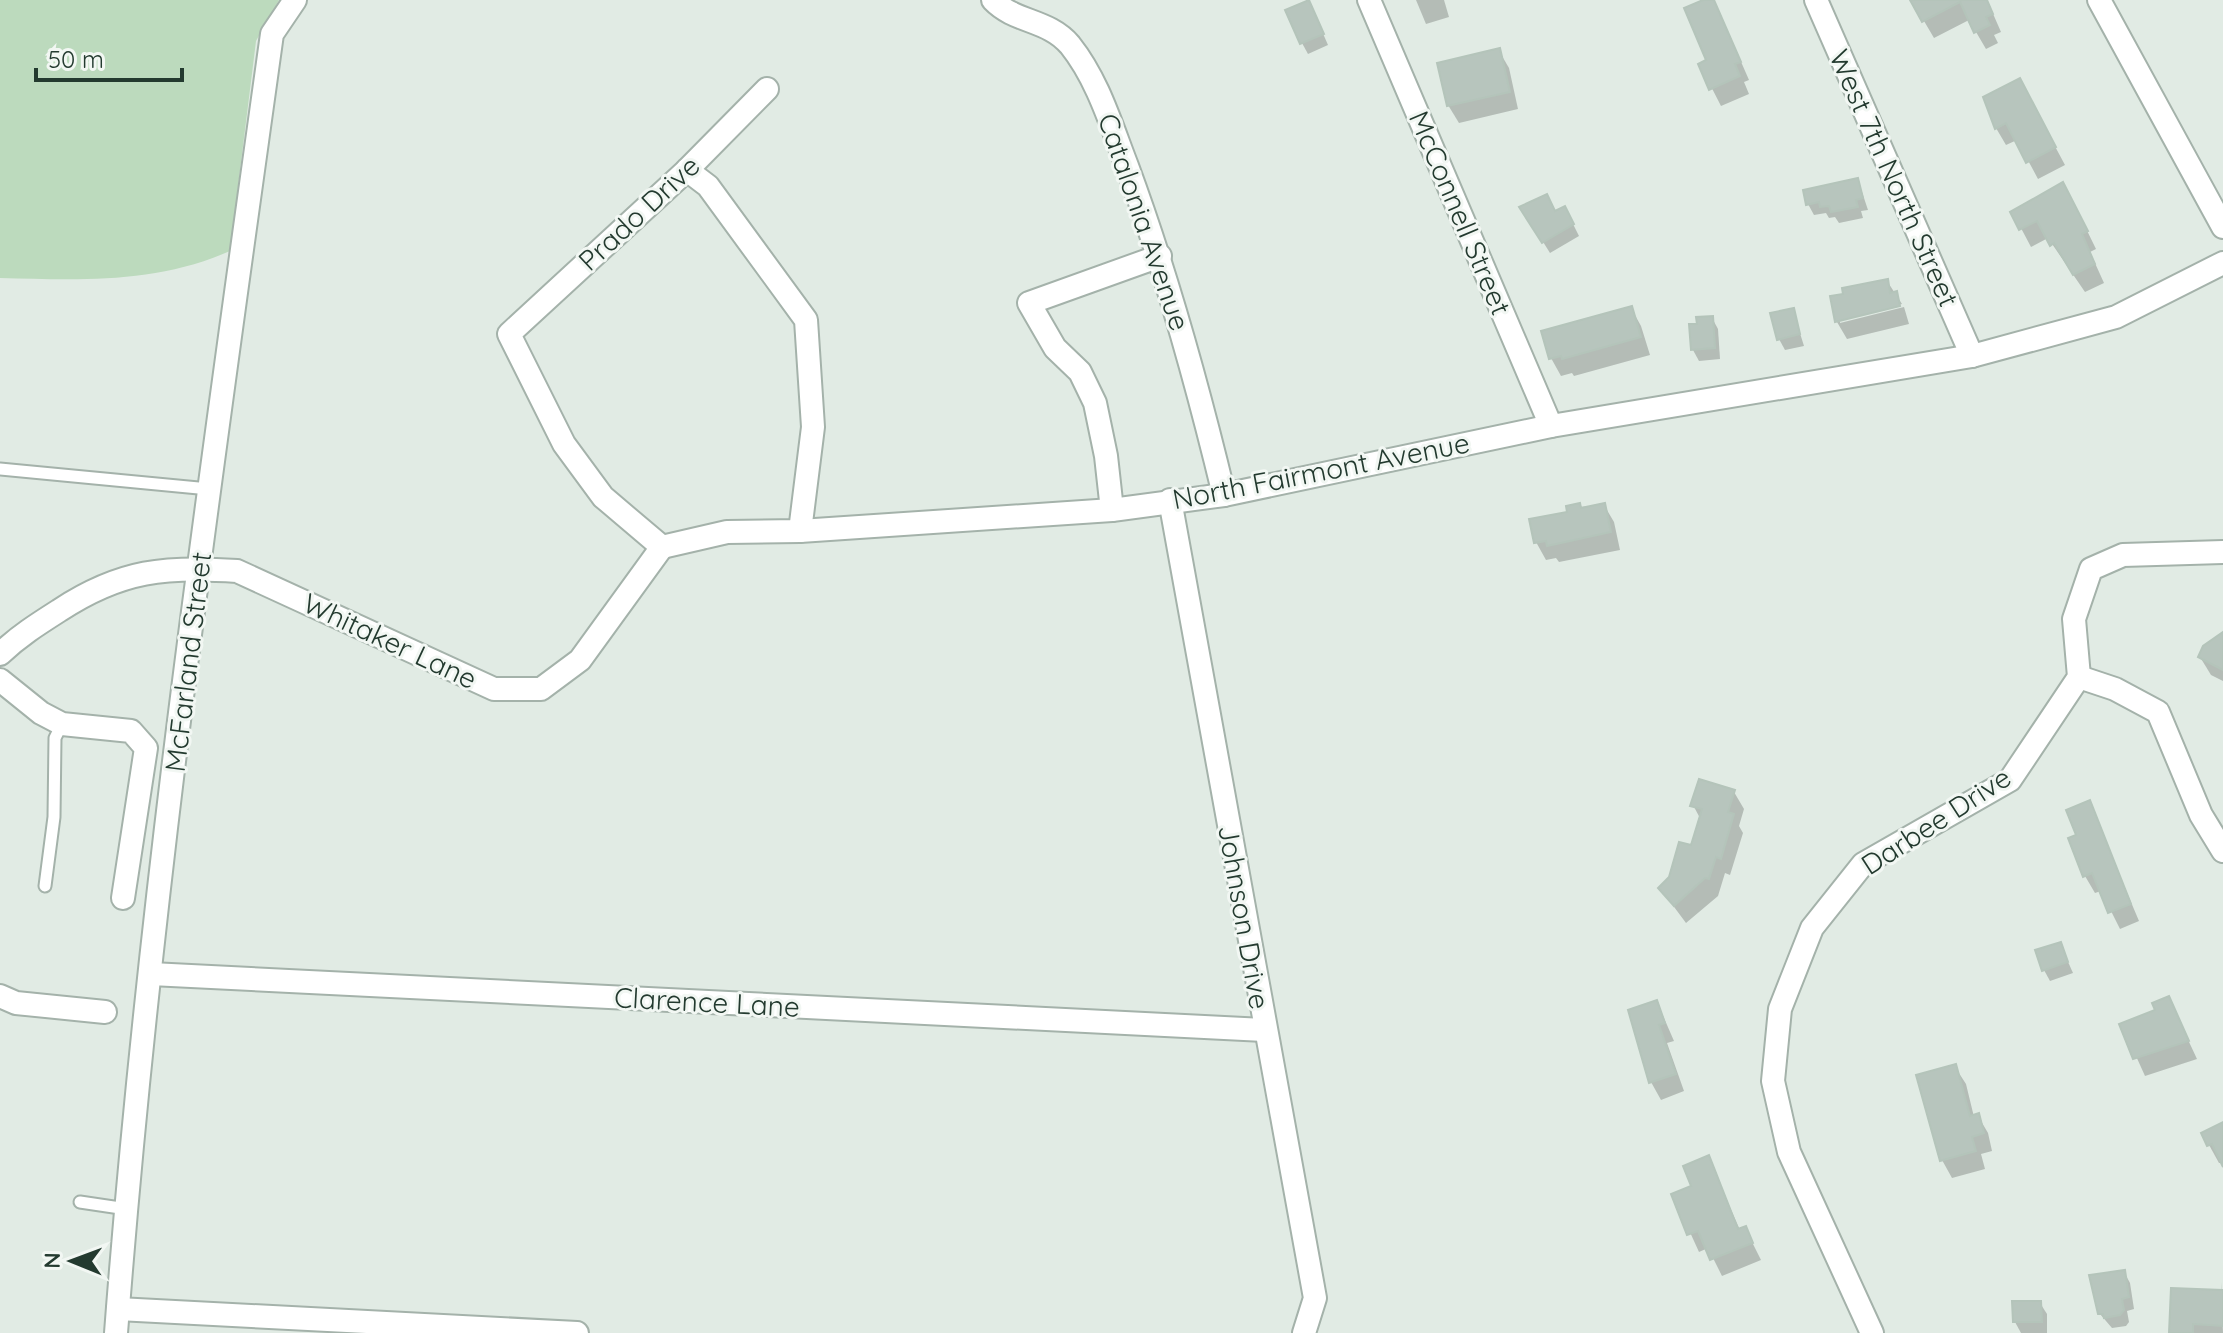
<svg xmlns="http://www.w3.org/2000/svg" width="2223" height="1333" viewBox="0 0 2223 1333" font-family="Quicksand,sans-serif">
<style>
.green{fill:#bcdabd}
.shadow{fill:#0003}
.building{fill:#b7c5bd;stroke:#b4c4ba;stroke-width:2}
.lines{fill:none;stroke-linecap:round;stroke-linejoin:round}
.lane-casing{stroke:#a4b2aa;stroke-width:15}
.street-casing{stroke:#a4b2aa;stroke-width:26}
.lane{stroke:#fff;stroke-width:11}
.street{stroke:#fff;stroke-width:22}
.labels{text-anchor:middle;stroke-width:6;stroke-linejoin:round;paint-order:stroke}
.street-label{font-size:28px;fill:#233a2f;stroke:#f2f7f3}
</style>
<rect width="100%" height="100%" fill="#e1ebe4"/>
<path class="green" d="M 0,0 L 279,0 L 256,41 L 230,251 C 155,284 80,280 0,278 Z"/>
<g class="shadow">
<path d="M 1416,0 L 1444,0 L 1449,17 L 1426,24 Z"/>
<path d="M 1708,0 L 1712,0 L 1721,16 L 1749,80 L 1744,82 L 1749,94 L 1721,106 L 1700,65 L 1709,61 Z"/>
<path d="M 1918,0 L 1987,0 L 2001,32 L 1994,35 L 1998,43 L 1986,49 L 1969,20 L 1934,38 L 1924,21 Z"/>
<path d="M 1314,13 L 1328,45 L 1308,54 L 1302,43 Z"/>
<path d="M 1499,51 L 1509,68 L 1518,109 L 1459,123 L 1448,105 Z"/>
<path d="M 2029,98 L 2065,165 L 2038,179 L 2017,140 L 2006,145 L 1996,128 Z"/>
<path d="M 1858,180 L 1868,210 L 1861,211 L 1863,218 L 1839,223 L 1835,217 L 1829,218 L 1826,213 L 1814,215 L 1808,204 Z"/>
<path d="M 2073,202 L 2096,249 L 2090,252 L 2104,283 L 2085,292 L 2048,238 L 2031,247 L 2013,213 Z"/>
<path d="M 1522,208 L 1571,220 L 1579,236 L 1550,253 Z"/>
<path d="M 1887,281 L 1902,304 L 1840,319 L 1840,323 L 1904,307 L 1909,324 L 1847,339 L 1837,322 L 1833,298 Z"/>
<path d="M 1631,308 L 1641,326 L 1650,355 L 1574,376 L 1572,373 L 1561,376 L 1551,358 Z"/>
<path d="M 1793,311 L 1804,346 L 1785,350 L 1779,339 Z"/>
<path d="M 1712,318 L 1718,329 L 1720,359 L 1699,361 L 1693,350 L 1699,325 Z"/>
<path d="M 1604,505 L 1614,522 L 1620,550 L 1559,562 L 1556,558 L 1546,560 L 1536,542 L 1569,513 L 1568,508 Z"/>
<path d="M 2223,635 L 2223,681 L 2211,675 L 2200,657 Z"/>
<path d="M 1734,792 L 1744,809 L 1739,826 L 1743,833 L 1730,875 L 1725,873 L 1718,896 L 1686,923 L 1660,888 L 1692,847 L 1701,820 L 1693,805 Z"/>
<path d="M 2089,803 L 2139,921 L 2120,929 L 2101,891 L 2095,893 L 2085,876 L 2079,836 Z"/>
<path d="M 2060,944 L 2073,973 L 2050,981 L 2044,970 Z"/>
<path d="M 2169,999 L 2197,1059 L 2145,1076 L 2122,1025 L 2157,1011 Z"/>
<path d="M 1657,1002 L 1674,1041 L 1667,1043 L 1684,1091 L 1661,1100 L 1651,1082 L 1631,1011 Z"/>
<path d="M 1955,1067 L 1966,1084 L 1974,1117 L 1978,1116 L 1988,1133 L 1992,1151 L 1981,1154 L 1985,1169 L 1952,1178 L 1942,1160 Z"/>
<path d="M 2223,1122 L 2223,1163 L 2219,1163 L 2203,1134 Z"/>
<path d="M 1708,1158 L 1740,1230 L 1745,1228 L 1761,1260 L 1722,1276 L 1708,1248 L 1699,1252 L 1673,1195 L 1694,1187 Z"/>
<path d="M 2124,1272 L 2130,1283 L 2134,1309 L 2127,1311 L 2129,1322 L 2126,1326 L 2112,1328 L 2100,1314 Z"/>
<path d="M 2221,1282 L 2223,1333 L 2171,1333 L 2221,1292 Z"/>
<path d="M 2040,1303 L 2047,1314 L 2047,1333 L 2021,1333 L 2015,1322 Z"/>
</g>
<g class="building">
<path d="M 1309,0 L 1324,34 L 1300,44 L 1285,10 Z"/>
<path d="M 1703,0 L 1714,0 L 1741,62 L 1735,64 L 1740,76 L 1709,90 L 1698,64 L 1706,60 L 1684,8 Z"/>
<path d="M 1910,0 L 1987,0 L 1993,14 L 1986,17 L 1990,25 L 1974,33 L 1960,2 L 1922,22 Z"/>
<path d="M 1500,48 L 1510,92 L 1447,106 L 1437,63 Z"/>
<path d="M 2020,78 L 2056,147 L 2026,163 L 2006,123 L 1995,129 L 1983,97 Z"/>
<path d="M 1858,178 L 1863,198 L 1856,200 L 1858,207 L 1831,212 L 1829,206 L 1820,207 L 1819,202 L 1806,205 L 1803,190 Z"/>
<path d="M 2063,182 L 2088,231 L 2082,234 L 2095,264 L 2073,275 L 2054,243 L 2050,246 L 2037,221 L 2019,230 L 2010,212 Z"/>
<path d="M 1547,194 L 1555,211 L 1565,206 L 1574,224 L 1542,243 L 1519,207 Z"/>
<path d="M 1888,279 L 1890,293 L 1897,291 L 1900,306 L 1835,322 L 1830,296 L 1843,294 L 1842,288 Z"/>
<path d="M 1632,306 L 1641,337 L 1562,359 L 1561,356 L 1549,359 L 1541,331 Z"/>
<path d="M 1794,308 L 1800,334 L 1777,340 L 1770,313 Z"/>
<path d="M 1713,316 L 1715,348 L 1691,350 L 1689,324 L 1697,324 L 1696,317 Z"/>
<path d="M 1580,503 L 1581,508 L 1605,503 L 1611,532 L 1547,546 L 1546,541 L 1534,543 L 1529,519 L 1567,512 L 1566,506 Z"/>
<path d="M 2223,632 L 2223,670 L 2198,657 L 2203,646 Z"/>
<path d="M 1699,779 L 1735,790 L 1728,812 L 1734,814 L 1721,859 L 1716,857 L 1709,879 L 1705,878 L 1674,906 L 1658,888 L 1669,877 L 1679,842 L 1691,845 L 1702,809 L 1690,806 Z"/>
<path d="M 2090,800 L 2131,904 L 2108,913 L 2092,873 L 2083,877 L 2068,838 L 2076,835 L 2066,810 Z"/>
<path d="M 2061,942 L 2068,962 L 2042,971 L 2035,950 Z"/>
<path d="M 2169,996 L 2189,1041 L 2133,1059 L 2119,1024 L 2155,1010 L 2152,1003 Z"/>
<path d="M 1657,1000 L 1665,1023 L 1659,1025 L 1676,1074 L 1649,1083 L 1628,1010 Z"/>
<path d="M 1956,1064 L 1970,1116 L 1979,1113 L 1984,1133 L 1972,1137 L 1976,1151 L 1940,1161 L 1916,1075 Z"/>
<path d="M 2223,1122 L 2223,1167 L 2212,1144 L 2207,1146 L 2201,1133 Z"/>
<path d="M 1709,1155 L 1738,1229 L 1746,1226 L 1753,1243 L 1710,1260 L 1698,1231 L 1687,1235 L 1671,1194 L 1691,1186 L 1683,1166 Z"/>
<path d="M 2125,1270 L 2129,1297 L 2122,1299 L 2124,1310 L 2120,1315 L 2104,1318 L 2103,1314 L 2098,1314 L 2089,1275 Z"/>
<path d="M 2171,1288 L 2223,1290 L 2223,1326 L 2193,1324 L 2193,1333 L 2169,1333 Z"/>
<path d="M 2012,1301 L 2041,1301 L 2042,1322 L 2013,1322 Z"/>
</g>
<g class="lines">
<defs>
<g id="lane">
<path d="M 0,469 L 209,489"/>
<path d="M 45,886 L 54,817 L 55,738 L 62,724"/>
<path d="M 80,1202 L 127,1209"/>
</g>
<g id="street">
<path d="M 993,0 C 1015,23 1048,19 1070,45 C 1098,80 1111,125 1127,166 C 1167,274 1197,383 1224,495"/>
<path d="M 1369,0 L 1551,426"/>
<path d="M 1816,0 L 1972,356"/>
<path d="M 2099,0 L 2223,227"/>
<path d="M 687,170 L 708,186 L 806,320 L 813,427 L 800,531"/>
<path d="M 1170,500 L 1315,1298 L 1304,1333"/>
<path d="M 1112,510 L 1106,456 L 1095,403 L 1080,372 L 1055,348 L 1029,303 L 1160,256"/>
<path d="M 662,547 L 727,532 L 800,531 L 1112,510 L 1224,495 L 1551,426 L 1972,356 L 2116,317 L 2223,263"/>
<path d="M 662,547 L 603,497 L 564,444 L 509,334 L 687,170 L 767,89"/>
<path d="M 0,654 C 19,636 38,624 60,610 C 121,570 166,566 237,571 L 494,689 L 541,689 L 580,660 L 662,547"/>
<path d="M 2079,677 L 2115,689 L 2158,712 L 2201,815 L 2223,851"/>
<path d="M 0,680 L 41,713 L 62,724 L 131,731 L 146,748 L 123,898"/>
<path d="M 151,974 L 1264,1030"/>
<path d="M 0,996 L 16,1003 L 105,1012"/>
<path d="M 118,1309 L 577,1333"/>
<path d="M 116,1333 C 149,898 212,465 272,34 L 295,0"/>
<path d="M 1872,1333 L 1789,1152 L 1773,1081 L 1780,1009 L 1812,928 L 1863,864 L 2010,780 L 2079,677 L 2074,619 L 2091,569 L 2123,555 L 2223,552"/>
</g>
</defs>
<use href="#lane" class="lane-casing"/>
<use href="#street" class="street-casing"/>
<use href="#lane" class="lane"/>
<use href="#street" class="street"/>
</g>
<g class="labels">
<g class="street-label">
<text transform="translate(1894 178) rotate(66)" y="10">West 7th North Street</text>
<text transform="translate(639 213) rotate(-43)" y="10">Prado Drive</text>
<text transform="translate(1460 213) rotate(67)" y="10">McConnell Street</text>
<text transform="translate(1144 222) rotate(71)" y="10">Catalonia Avenue</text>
<text transform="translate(1321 471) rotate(-11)" y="10">North Fairmont Avenue</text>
<text transform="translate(390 641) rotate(25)" y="10">Whitaker Lane</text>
<text transform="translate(188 662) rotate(-83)" y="10">McFarland Street</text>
<text transform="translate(1936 821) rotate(-33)" y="10">Darbee Drive</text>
<text transform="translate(1244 917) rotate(80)" y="10">Johnson Drive</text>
<text transform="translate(707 1002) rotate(3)" y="10">Clarence Lane</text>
</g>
</g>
<g transform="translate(72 1261) rotate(271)" stroke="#f2f7f3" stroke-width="6" paint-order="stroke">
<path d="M0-6L14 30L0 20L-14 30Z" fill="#233a2f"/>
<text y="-12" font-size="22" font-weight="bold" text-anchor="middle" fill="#233a2f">N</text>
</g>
<path d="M36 68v12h146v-12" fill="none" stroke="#233a2f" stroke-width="4"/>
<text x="48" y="68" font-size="24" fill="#233a2f" stroke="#f2f7f3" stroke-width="6" paint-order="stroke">50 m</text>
</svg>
